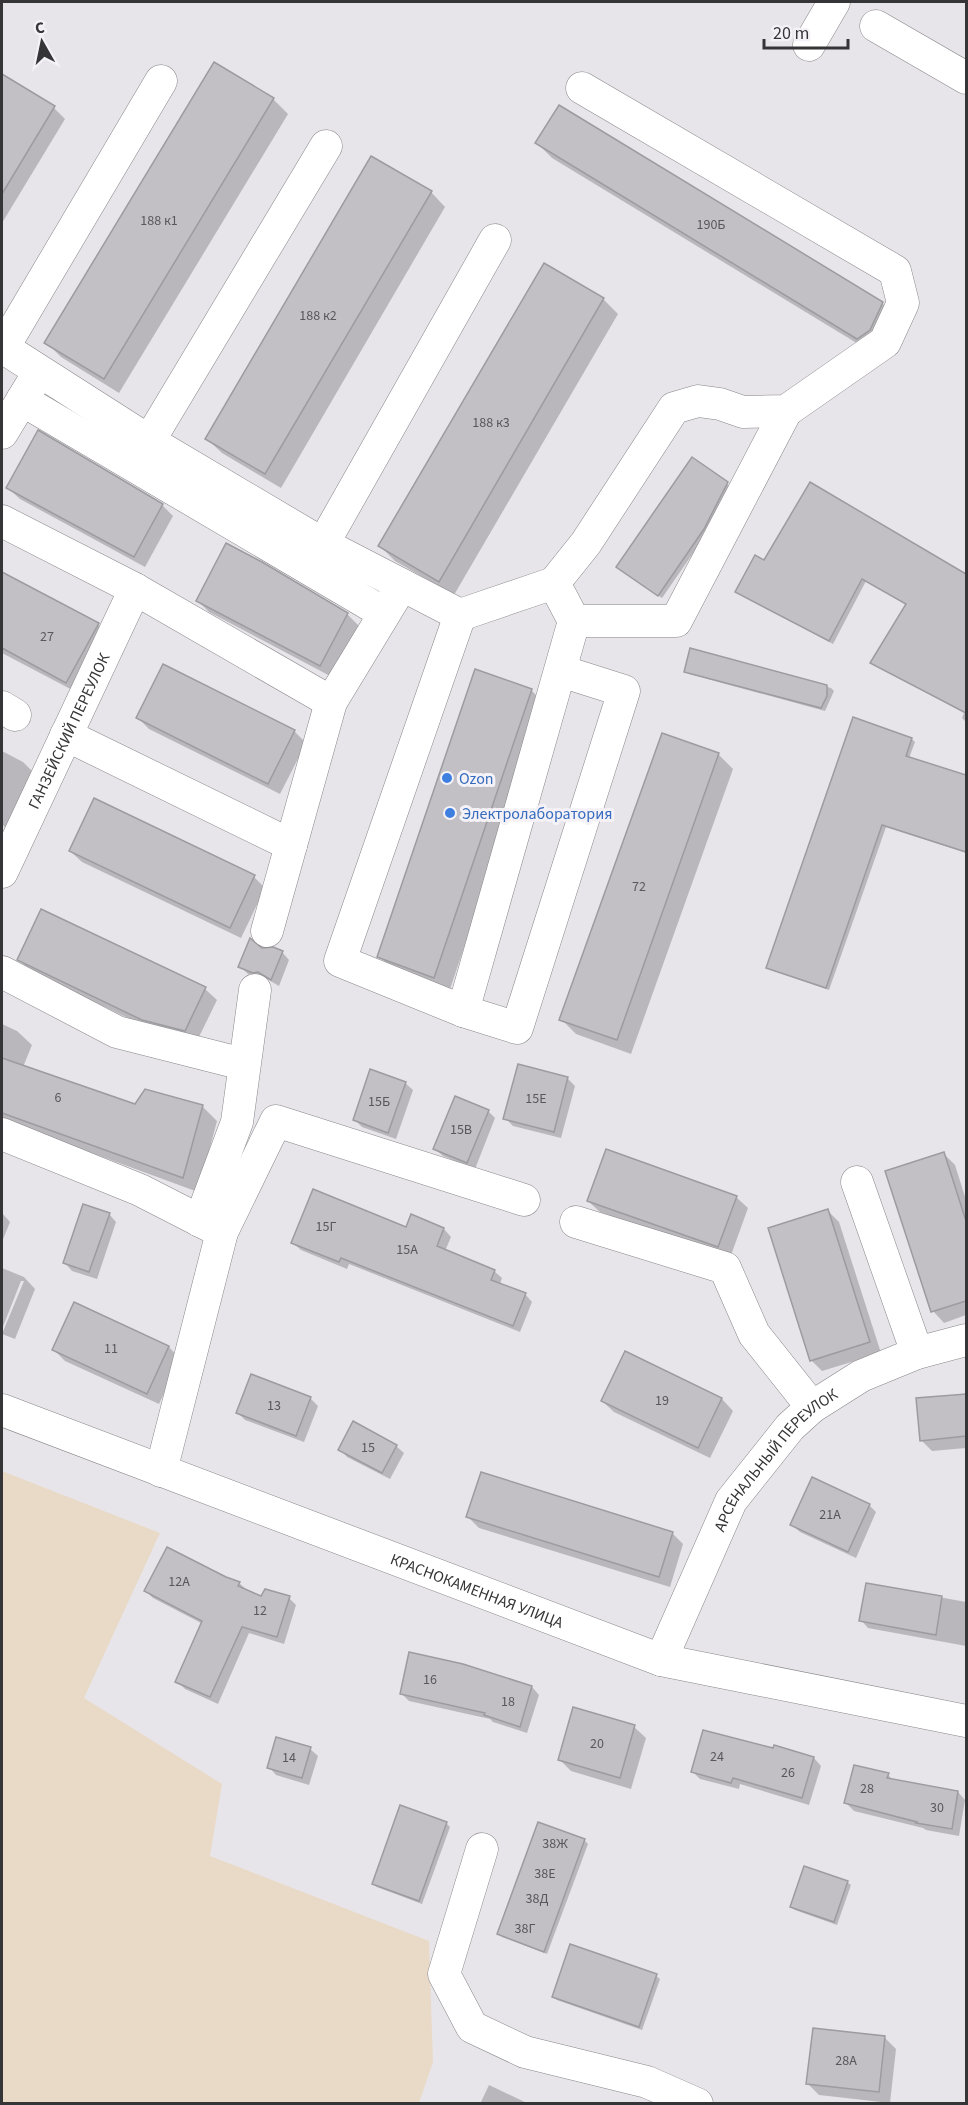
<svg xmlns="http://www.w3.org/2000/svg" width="968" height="2105" viewBox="0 0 968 2105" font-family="'Source Sans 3',sans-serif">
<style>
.industrial{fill:#e8dac7}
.shadow{fill:#0003}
.building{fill:#c2c0c5;stroke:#9c9b9f;stroke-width:1.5}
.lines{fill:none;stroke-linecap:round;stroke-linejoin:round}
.minor-casing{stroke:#88868a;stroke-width:33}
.minor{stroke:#fff;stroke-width:32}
.shop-dot{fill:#3f7fe0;stroke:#f5f2f7;stroke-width:2}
.labels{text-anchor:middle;stroke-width:6;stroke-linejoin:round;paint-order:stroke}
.number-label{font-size:14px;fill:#58575a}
.street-label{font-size:16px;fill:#353436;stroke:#f5f2f7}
.shop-label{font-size:16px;fill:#366cbe;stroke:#f5f2f7;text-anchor:start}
</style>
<rect width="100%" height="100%" fill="#e8e5ea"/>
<path class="industrial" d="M 2,1471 L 160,1533 L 84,1698 L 222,1784 L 210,1856 L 429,1941 L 433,2062 L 419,2103 L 2,2103 Z"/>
<g class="shadow">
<path d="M 7,79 L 54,108 L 65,119 L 2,223 L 2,88 Z"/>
<path d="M 273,99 L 288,114 L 119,393 L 61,357 L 46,342 Z"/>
<path d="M 559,107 L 883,304 L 897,318 L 873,353 L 552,158 L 537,143 Z"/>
<path d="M 431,192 L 445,207 L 281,488 L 222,453 L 207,439 Z"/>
<path d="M 603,299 L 618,314 L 454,595 L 395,561 L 380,546 Z"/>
<path d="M 692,459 L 731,487 L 707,533 L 662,598 L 621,570 Z"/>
<path d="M 811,484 L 966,576 L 966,722 L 962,718 L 964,713 L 872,663 L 907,605 L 866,581 L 833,644 L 737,592 L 764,562 Z"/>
<path d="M 8,488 L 162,505 L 173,516 L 145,567 L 20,499 Z"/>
<path d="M 262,564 L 347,614 L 359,626 L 332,677 L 209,612 L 198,601 Z"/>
<path d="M 2,573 L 98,624 L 109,636 L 78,693 L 2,653 Z"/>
<path d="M 691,650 L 831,688 L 834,691 L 825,711 L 689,674 L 686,671 Z"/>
<path d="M 164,666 L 294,731 L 306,743 L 280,794 L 149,729 L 138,718 Z"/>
<path d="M 531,690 L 546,705 L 449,992 L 394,971 L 379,956 Z"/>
<path d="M 912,739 L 915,742 L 909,758 L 966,777 L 966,853 L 886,827 L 829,990 L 771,970 L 768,967 Z"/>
<path d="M 2,751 L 23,762 L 34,773 L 7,828 L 2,825 Z"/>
<path d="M 718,754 L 733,769 L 631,1054 L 576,1034 L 561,1019 Z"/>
<path d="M 70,851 L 254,877 L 265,888 L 241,938 L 82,862 Z"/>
<path d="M 42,911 L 205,989 L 217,1000 L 197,1041 L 153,1030 L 30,971 L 19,959 Z"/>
<path d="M 261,950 L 282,952 L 289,960 L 279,986 L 267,979 L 262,980 L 248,974 L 240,966 Z"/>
<path d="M 2,1024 L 17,1031 L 32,1045 L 23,1067 L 136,1106 L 203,1107 L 217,1121 L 198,1192 L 2,1120 Z"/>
<path d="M 519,1066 L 568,1079 L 575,1086 L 561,1138 L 513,1126 L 505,1118 Z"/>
<path d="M 405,1083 L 413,1090 L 396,1139 L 362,1127 L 355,1120 Z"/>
<path d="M 488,1111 L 495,1118 L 475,1169 L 443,1156 L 435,1149 Z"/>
<path d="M 944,1154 L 955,1165 L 966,1200 L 966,1315 L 944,1323 L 933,1311 Z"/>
<path d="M 736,1197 L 748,1208 L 730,1258 L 600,1212 L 588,1201 Z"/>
<path d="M 828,1211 L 839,1222 L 881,1353 L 822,1371 L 811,1360 Z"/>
<path d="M 2,1213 L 10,1222 L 2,1242 Z"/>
<path d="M 109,1214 L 116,1222 L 97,1279 L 72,1271 L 65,1263 Z"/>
<path d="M 407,1229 L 444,1229 L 451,1237 L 445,1251 L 494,1271 L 502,1278 L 500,1284 L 525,1294 L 532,1302 L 520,1332 L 349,1264 L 347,1269 L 301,1250 L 293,1243 Z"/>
<path d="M 2,1268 L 24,1277 L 35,1289 L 15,1339 L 2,1334 L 24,1281 L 21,1281 L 2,1329 Z"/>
<path d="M 74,1304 L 169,1347 L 180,1359 L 159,1404 L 65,1361 L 54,1350 Z"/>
<path d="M 625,1353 L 722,1399 L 733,1411 L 710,1458 L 614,1412 L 602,1401 Z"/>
<path d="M 966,1395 L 966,1448 L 932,1451 L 921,1440 L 918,1400 Z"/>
<path d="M 310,1398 L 318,1406 L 304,1442 L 245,1420 L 238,1413 Z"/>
<path d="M 396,1446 L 404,1453 L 390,1479 L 347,1457 L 340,1449 Z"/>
<path d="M 869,1505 L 876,1512 L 856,1558 L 800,1532 L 792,1525 Z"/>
<path d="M 468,1517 L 672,1533 L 683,1544 L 670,1587 L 479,1528 Z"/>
<path d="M 225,1579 L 239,1583 L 247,1590 L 261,1598 L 289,1598 L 296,1605 L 284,1644 L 249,1633 L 218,1704 L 185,1689 L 177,1681 L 203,1624 L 153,1598 L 146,1591 Z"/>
<path d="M 867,1584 L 966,1602 L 966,1646 L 868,1628 L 861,1620 Z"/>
<path d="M 532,1687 L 539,1695 L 527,1733 L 493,1722 L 490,1719 L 409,1701 L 402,1694 Z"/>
<path d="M 634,1727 L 646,1738 L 631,1789 L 571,1771 L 560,1760 Z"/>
<path d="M 310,1749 L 318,1756 L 309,1785 L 276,1775 L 269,1767 Z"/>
<path d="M 774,1750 L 814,1758 L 821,1766 L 809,1805 L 740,1784 L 739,1789 L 700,1779 L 693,1772 Z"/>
<path d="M 888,1775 L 894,1781 L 958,1792 L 965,1800 L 959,1836 L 926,1830 L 923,1828 L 854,1811 L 846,1803 Z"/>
<path d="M 446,1823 L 450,1827 L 422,1904 L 377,1887 L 373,1884 Z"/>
<path d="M 584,1840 L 588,1844 L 547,1954 L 502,1937 L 498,1934 Z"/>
<path d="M 847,1882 L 851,1885 L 837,1925 L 795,1910 L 791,1907 Z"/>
<path d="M 656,1976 L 660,1979 L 642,2030 L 557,2000 L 554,1997 Z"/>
<path d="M 885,2038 L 896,2049 L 890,2103 L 819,2095 L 808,2084 Z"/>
<path d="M 489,2085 L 529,2104 L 480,2104 Z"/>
</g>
<g class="building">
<path d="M 214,62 L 274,98 L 104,379 L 44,343 Z"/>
<path d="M 2,74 L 55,106 L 2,194 Z"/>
<path d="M 559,105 L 883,302 L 870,330 L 857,339 L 535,143 Z"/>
<path d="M 371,156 L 432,191 L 265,474 L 205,439 Z"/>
<path d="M 544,263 L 604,298 L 439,582 L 378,546 Z"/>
<path d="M 38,430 L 163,504 L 134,557 L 6,488 Z"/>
<path d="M 692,457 L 728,482 L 704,529 L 658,596 L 616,567 Z"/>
<path d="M 810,482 L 966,574 L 966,713 L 870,663 L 906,604 L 862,579 L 829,641 L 735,592 L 755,555 L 764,560 Z"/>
<path d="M 226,543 L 262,562 L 348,613 L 320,666 L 196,601 Z"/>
<path d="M 2,572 L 99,623 L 66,683 L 2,648 Z"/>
<path d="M 690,648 L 827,685 L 827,696 L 821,708 L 684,672 Z"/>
<path d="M 163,664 L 295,730 L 268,784 L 136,718 Z"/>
<path d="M 475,669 L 532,689 L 434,978 L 377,957 Z"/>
<path d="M 853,717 L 912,738 L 906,756 L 966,775 L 966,852 L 882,825 L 826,988 L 766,968 Z"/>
<path d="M 662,733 L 719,753 L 617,1040 L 559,1020 Z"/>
<path d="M 94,798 L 255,875 L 230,928 L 69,851 Z"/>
<path d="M 41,909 L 206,987 L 185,1031 L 142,1020 L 17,960 Z"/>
<path d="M 250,938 L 262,948 L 273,947 L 283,951 L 271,980 L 258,972 L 253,973 L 238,967 Z"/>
<path d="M 2,1058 L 135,1104 L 145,1089 L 203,1105 L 183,1178 L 2,1113 Z"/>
<path d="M 518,1064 L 568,1077 L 554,1132 L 503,1119 Z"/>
<path d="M 370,1069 L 406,1082 L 388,1133 L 353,1120 Z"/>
<path d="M 455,1096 L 489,1110 L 467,1163 L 433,1149 Z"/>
<path d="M 606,1149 L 737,1196 L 718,1247 L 587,1201 Z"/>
<path d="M 944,1152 L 966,1221 L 966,1301 L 931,1312 L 885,1171 Z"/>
<path d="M 313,1189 L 406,1227 L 411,1214 L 444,1228 L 437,1246 L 495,1270 L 491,1280 L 526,1293 L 513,1326 L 341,1258 L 339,1262 L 291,1243 Z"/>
<path d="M 83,1204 L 110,1213 L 89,1272 L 63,1263 Z"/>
<path d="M 828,1209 L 870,1342 L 810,1361 L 768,1228 Z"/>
<path d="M 74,1302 L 169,1346 L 147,1394 L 52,1350 Z"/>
<path d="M 625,1351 L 722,1398 L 698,1448 L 601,1401 Z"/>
<path d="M 251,1374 L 311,1397 L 296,1436 L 236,1413 Z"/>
<path d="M 966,1394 L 966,1436 L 920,1441 L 916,1398 Z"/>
<path d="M 353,1421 L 397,1445 L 382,1473 L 338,1450 Z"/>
<path d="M 481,1472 L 673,1532 L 659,1577 L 466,1517 Z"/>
<path d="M 812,1477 L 870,1504 L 848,1552 L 790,1525 Z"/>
<path d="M 167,1547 L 226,1577 L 240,1582 L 238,1586 L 261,1596 L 265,1589 L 290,1596 L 277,1637 L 242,1627 L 210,1697 L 175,1682 L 202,1621 L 144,1591 Z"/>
<path d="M 866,1583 L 942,1596 L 936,1635 L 859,1621 Z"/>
<path d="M 409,1652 L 463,1664 L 532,1686 L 520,1727 L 484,1715 L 485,1713 L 400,1694 Z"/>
<path d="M 573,1707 L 635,1725 L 620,1778 L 558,1760 Z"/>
<path d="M 703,1730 L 773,1748 L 774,1745 L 814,1757 L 802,1798 L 733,1778 L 731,1783 L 691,1772 Z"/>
<path d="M 276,1737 L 311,1747 L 302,1778 L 267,1768 Z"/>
<path d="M 854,1765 L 889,1773 L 887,1778 L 958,1791 L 952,1829 L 916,1823 L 917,1822 L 844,1803 Z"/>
<path d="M 400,1805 L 447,1822 L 419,1901 L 372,1884 Z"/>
<path d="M 538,1822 L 585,1839 L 544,1952 L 497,1934 Z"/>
<path d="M 804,1866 L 848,1881 L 834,1922 L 790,1907 Z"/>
<path d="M 570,1944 L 657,1974 L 639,2027 L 552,1997 Z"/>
<path d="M 813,2028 L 885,2036 L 879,2092 L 806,2084 Z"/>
</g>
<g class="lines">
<defs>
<g id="minor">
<path d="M 876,26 L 966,78"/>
<path d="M 809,45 L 834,2"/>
<path d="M 2,347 L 149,441 L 323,544 L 460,615 L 554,583 L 574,621 L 676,621 L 786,411"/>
<path d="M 3,348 L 161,81"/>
<path d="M 22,400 L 384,613"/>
<path d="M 2,433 L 33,382"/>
<path d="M 149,441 L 326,146"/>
<path d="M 2,521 L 135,589 L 331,702 L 402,585"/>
<path d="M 323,544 L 495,240"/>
<path d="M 554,583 L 586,543 L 674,408 L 698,401 L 720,404 L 743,412 L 786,411 L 885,342 L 903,303 L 895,271 L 582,88"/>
<path d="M 460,615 L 340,961 L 463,1011 L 574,621"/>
<path d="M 2,707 L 15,715"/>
<path d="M 66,735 L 291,845"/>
<path id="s1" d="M 2,872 L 135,589"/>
<path d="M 267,931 L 331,702"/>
<path d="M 2,972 L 117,1032 L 243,1064"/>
<path d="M 463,1011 L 517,1028 L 624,691 L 561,671"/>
<path d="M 2,1134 L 140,1190 L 222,1232 L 161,1471"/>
<path d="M 857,1182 L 917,1353"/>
<path d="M 200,1221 L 237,1122 L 255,990"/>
<path d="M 576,1222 L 725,1268 L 754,1334 L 812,1407"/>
<path d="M 222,1232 L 276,1121 L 524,1200"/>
<path id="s2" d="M 2,1410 L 661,1660 L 966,1721"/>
<path id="s3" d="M 661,1660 L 731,1501 L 790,1427 L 812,1407 L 861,1376 L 917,1353 L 966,1340"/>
<path d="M 482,1849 L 444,1974 L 472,2027 L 525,2052 L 647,2082 L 697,2104"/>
</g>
</defs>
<use href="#minor" class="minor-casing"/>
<use href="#minor" class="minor"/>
</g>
<g class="shop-dot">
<circle cx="447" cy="778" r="6"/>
<circle cx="450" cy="813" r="6"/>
</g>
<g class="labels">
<g class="number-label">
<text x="159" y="225">188 к1</text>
<text x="711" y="229">190Б</text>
<text x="318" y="320">188 к2</text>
<text x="491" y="427">188 к3</text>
<text x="47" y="641">27</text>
<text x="639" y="891">72</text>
<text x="58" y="1102">6</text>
<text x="536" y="1103">15Е</text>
<text x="379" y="1106">15Б</text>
<text x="461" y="1134">15В</text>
<text x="326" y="1231">15Г</text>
<text x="407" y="1254">15А</text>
<text x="111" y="1353">11</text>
<text x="662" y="1405">19</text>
<text x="274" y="1410">13</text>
<text x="368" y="1452">15</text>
<text x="830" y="1519">21А</text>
<text x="179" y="1586">12А</text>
<text x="260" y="1615">12</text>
<text x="430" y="1684">16</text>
<text x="508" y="1706">18</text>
<text x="597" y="1748">20</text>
<text x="717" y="1761">24</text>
<text x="289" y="1762">14</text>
<text x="788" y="1777">26</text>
<text x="867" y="1793">28</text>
<text x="937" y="1812">30</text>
<text x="555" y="1848">38Ж</text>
<text x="545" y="1878">38Е</text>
<text x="537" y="1903">38Д</text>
<text x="525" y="1933">38Г</text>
<text x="846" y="2065">28А</text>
</g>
<g class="street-label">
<text dy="6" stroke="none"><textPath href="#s1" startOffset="156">ГАНЗЕЙСКИЙ ПЕРЕУЛОК</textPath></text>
<text dy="6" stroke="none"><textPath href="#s3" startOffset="234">АРСЕНАЛЬНЫЙ ПЕРЕУЛОК</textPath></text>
<text dy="6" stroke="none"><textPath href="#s2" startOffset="508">КРАСНОКАМЕННАЯ УЛИЦА</textPath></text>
</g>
<g class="shop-label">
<text x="459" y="784">Ozon</text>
<text x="462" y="819">Электролаборатория</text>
</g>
</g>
<rect width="968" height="2105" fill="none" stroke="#353436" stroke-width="6"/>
<g transform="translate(42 42) rotate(351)" stroke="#f5f2f7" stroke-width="4.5" paint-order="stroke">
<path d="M0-4.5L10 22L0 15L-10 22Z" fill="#353436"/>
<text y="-9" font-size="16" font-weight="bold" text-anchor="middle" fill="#353436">С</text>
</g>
<path d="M764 39v9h84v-9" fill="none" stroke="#353436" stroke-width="3"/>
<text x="773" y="39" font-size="18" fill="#353436" stroke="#f5f2f7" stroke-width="4.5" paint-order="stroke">20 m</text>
</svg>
